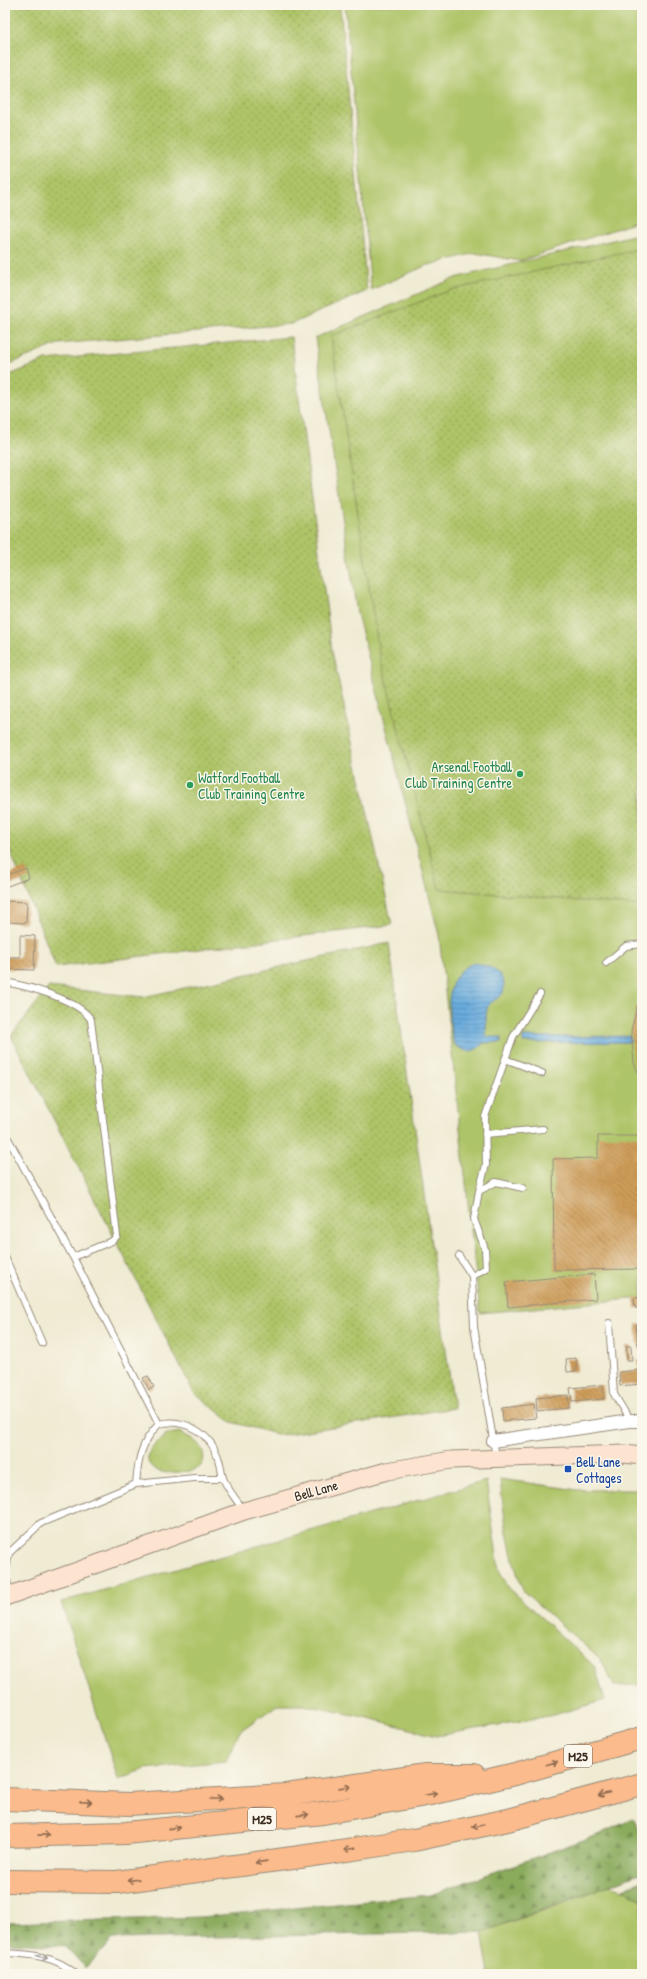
<svg xmlns="http://www.w3.org/2000/svg" width="647" height="1979" viewBox="0 0 647 1979" font-family="'Patrick Hand',sans-serif">
<style>
.grass{fill:#aec468;stroke:#747743}
.forest{fill:url(#forest-firs);stroke:#626a3d}
.park{fill:url(#park-dots);stroke:#747743}
.water{fill:url(#water-rules);stroke:#526a7e}
.building{fill:url(#building-back-hatch)}
.lines{fill:none;stroke-linecap:round;stroke-linejoin:round}
.service-casing{stroke:#968a78;stroke-width:8}
.minor-casing{stroke:#968a78;stroke-width:14}
.secondary-casing{stroke:#968a78;stroke-width:19}
.motorway-casing{stroke:#968a78;stroke-width:24}
.service{stroke:#fff;stroke-width:6}
.minor{stroke:#fff;stroke-width:12}
.secondary{stroke:#fde4d1;stroke-width:17}
.motorway{stroke:#fbbb8c;stroke-width:22}
.oneway{stroke:#916b50}
.oneway2{stroke:#a79f9a}
.leisure-dot{fill:#2e9e5b;stroke:#fbf7ec;stroke-width:1.5}
.transit-dot{fill:#1a4fb4;stroke:#fbf7ec;stroke-width:1.5}
.labels{text-anchor:middle;dominant-baseline:central;stroke-width:3;stroke-linejoin:round;paint-order:stroke}
.shield{fill:#fbf7ec;stroke:#75685c;stroke-width:1}
.shield-label{font-size:13px;font-weight:bold;fill:#3b2a1e}
.leisure-label{font-size:14px;fill:#27864d;stroke:#fbf7ec;text-anchor:end}
.transit-label{font-size:14px;fill:#164399;stroke:#fbf7ec;text-anchor:start}
.street-label{font-size:14px;fill:#3b2a1e;stroke:#fbf7ec}
</style>
<defs>
<pattern id="forest-firs" width="22" height="20" patternUnits="userSpaceOnUse"><rect width="22" height="20" fill="#8aaa5c"/><path d="M5 1l3.5 6h-7zM16 11l3.5 6h-7z" fill="#728b4b"/></pattern>
<pattern id="park-dots" width="8" height="8" patternUnits="userSpaceOnUse"><rect width="8" height="8" fill="#aec468"/><path d="M2 2h.1M6 6h.1" fill="none" stroke="#8f9f55" stroke-width="1.8" stroke-linecap="round"/></pattern>
<pattern id="water-rules" width="6" height="5" patternUnits="userSpaceOnUse"><rect width="6" height="5" fill="#68abdd"/><path d="M0 2.5h6" fill="none" stroke="#578bb3"/></pattern>
<pattern id="building-back-hatch" width="6" height="6" patternUnits="userSpaceOnUse"><rect width="6" height="6" fill="#cd9c59"/><path d="M-1 5l2 2M0 0l6 6M5-1l2 2" fill="none" stroke="#a87f49"/></pattern>
</defs>
<rect width="100%" height="100%" fill="#fbf7ec"/>
<filter id="ink" filterUnits="userSpaceOnUse"><feTurbulence type="fractalNoise" baseFrequency=".025" numOctaves="2"/><feDisplacementMap in="SourceGraphic" scale="8" xChannelSelector="R" yChannelSelector="G"/><feConvolveMatrix kernelMatrix="1 2 1 2 8 2 1 2 1" color-interpolation-filters="sRGB"/></filter>
<filter id="wash" filterUnits="userSpaceOnUse"><feTurbulence type="fractalNoise" baseFrequency=".012" numOctaves="4" result="noise"/><feDisplacementMap in="SourceGraphic" scale="16" xChannelSelector="R" yChannelSelector="G"/><feGaussianBlur stdDeviation="0.9" result="paint"/><feColorMatrix in="noise" values="0 0 0 0 0 0 0 0 0 0 0 0 0 0 0 0 0 1.4 0 .05"/><feComposite in="paint" operator="in"/></filter>
<g filter="url(#wash)">
<rect width="100%" height="100%" fill="#f0ebd3"/>
<path class="grass" d="M345,5h297v213l-14,7 -108,36 -45,-8 -50,13 -54,24z
M642,233v1065l-162,15 -41,-378 -82,-322 -42,-275 140,-60z
M179,1432c7,4 16,7 20,13 7,9 7,21 -5,25 -5,2 -11,1 -15,2 -10,1 -18,2 -26,-4 -14,-10 4,-28 14,-33 3,-2 8,-2 12,-3z
M500,1479l78,11h64v195l-28,1 -13,-26 -77,-68c-15,-35 -20,-75 -24,-113z
M486,1481l13,89 10,18 86,79 10,33 -51,15 -118,21 -67,-18 -65,-13h-27l-37,26 -14,30 -80,8 -28,10 -57,-177z
M608,1885l15,4 19,11v74h-153l-7,-42 91,-32z"/>
<path class="forest" d="M633,1818l9,18v37l-160,59 -369,7 -27,29 -21,-22 -60,-3v-20l195,-6 230,-22 170,-61z
M642,1881v19l-19,-11z"/>
<path class="park" d="M5,5h335l27,286 -76,33 -233,20 -53,22z
M642,248v658l-203,-17 -60,-236 -48,-317 120,-46z
M291,337l41,314 60,274 -336,42 -51,-129v-461l41,-17z
M389,943l65,465 -173,27 -50,-13 -37,-29 -183,-357 38,-49 94,10z"/>
<path class="water" d="M474,963c13,2 28,7 30,22 0,3 0,7 -2,9 -4,6 -13,7 -15,15 -2,9 0,18 -1,28h15v5l-18,1c-9,11 -18,10 -29,1 -6,-26 -13,-70 20,-81z
M630,1036v6l-107,1v-6z"/>
<g id="blocks">
<path class="building" d="M26,868l3,10 -24,9v-17l2,5z
M5,901l22,1 -1,21 -21,-1z
M20,935l15,1 -1,34 -29,-1v-12h15z
M642,996v85l-8,-18 -3,-32 6,-24z
M598,1136h44v133l-88,1 -1,-111 45,-1z
M594,1274l2,25 -88,8 -2,-25z
M642,1297v11h-7l-1,-10z
M636,1324h6v21l-4,1z
M626,1346h5l1,14h-5z
M576,1358l1,13 -10,1 -1,-13z
M638,1360h4v24l-22,2 -1,-14 20,-2z
M148,1376l6,11 -5,3 -6,-12z
M603,1385l1,14 -32,3 -2,-14z
M568,1395l1,13 -32,3 -1,-13z
M534,1404l2,14 -33,3 -1,-13z"/>
</g>
</g>
<g filter="url(#ink)">
<use href="#blocks" fill-opacity="0" stroke="#968a78" stroke-width="1"/>
<g class="lines">
<g class="service-casing">
<path id="service" d="M606,963l20,-17 16,-2
M5,982c22,4 75,18 86,38l26,216 -5,5 -39,16
M505,1059l37,14
M5,1133l68,124 86,167c-18,18 -21,35 -23,60
M485,1134l58,-5
M479,1191l7,-26 -1,-48 28,-80 27,-43
M459,1256l13,20 2,51 22,130
M5,1257l37,86
M472,1276l14,-8 -1,-19 -11,-30 5,-28 17,-9 27,6
M609,1323l5,71 16,27
M159,1424c26,-6 52,9 60,36 2,5 2,12 4,18 4,11 14,22 20,32
M11,1594l-6,-19 4,-22 32,-30 95,-39 58,-6h29
M5,1953c25,1 51,3 71,21"/>
</g>
<g class="minor-casing">
<path id="minor" d="M493,1441l137,-20h12"/>
</g>
<g class="secondary-casing">
<path id="secondary" d="M5,1597l239,-86 143,-40 64,-11 173,-6 18,2"/>
</g>
<g class="motorway-casing">
<path id="motorway" d="M5,1799l124,5 157,-9 140,-20h48
M5,1836l121,-3 197,-20 108,-19 84,-20 127,-36
M5,1881l112,1 183,-25 114,-17 94,-20 134,-36"/>
</g>
<use href="#service" class="service"/>
<use href="#minor" class="minor"/>
<use href="#secondary" class="secondary"/>
<use href="#motorway" class="motorway"/>
</g>
<defs><path id="oneway-shaft" d="M-6 0H5M1.5-3L5.5 0L1.5 3" fill="none" stroke-width="1.6" stroke-linecap="round" stroke-linejoin="round"/></defs>
<g class="oneway">
<use href="#oneway-shaft" transform="translate(552 1763) rotate(-16)"/>
<use href="#oneway-shaft" transform="translate(345 1787) rotate(-8)"/>
<use href="#oneway-shaft" transform="translate(431 1794) rotate(-12)"/>
<use href="#oneway-shaft" transform="translate(604 1794) rotate(165)"/>
<use href="#oneway-shaft" transform="translate(216 1799) rotate(-3)"/>
<use href="#oneway-shaft" transform="translate(86 1802) rotate(2)"/>
<use href="#oneway-shaft" transform="translate(303 1815) rotate(-6)"/>
<use href="#oneway-shaft" transform="translate(478 1826) rotate(168)"/>
<use href="#oneway-shaft" transform="translate(174 1828) rotate(-6)"/>
<use href="#oneway-shaft" transform="translate(44 1835) rotate(-1)"/>
<use href="#oneway-shaft" transform="translate(350 1849) rotate(171)"/>
<use href="#oneway-shaft" transform="translate(261 1862) rotate(172)"/>
<use href="#oneway-shaft" transform="translate(133 1880) rotate(172)"/>
</g>
<use class="oneway2" href="#oneway-shaft" transform="translate(42 1957) rotate(13)"/>
</g>
<g class="leisure-dot">
<circle cx="520" cy="774" r="4"/>
<circle cx="190" cy="785" r="4"/>
</g>
<rect class="transit-dot" x="564" y="1465" width="8" height="8" rx="2"/>
<g class="labels">
<g class="shield">
<rect x="564" y="1745" width="28" height="22" rx="3"/>
<rect x="248" y="1808" width="28" height="22" rx="3"/>
</g>
<g class="shield-label">
<text x="578" y="1756">M25</text>
<text x="262" y="1819">M25</text>
</g>
<g class="leisure-label">
<text x="512" y="766">Arsenal Football<tspan x="512" dy="16">Club Training Centre</tspan></text>
<text x="198" y="777" text-anchor="start">Watford Football<tspan x="198" dy="16">Club Training Centre</tspan></text>
</g>
<g class="transit-label">
<text x="576" y="1461">Bell Lane<tspan x="576" dy="16">Cottages</tspan></text>
</g>
<g class="street-label">
<text transform="translate(316 1490) rotate(-16)">Bell Lane</text>
</g>
</g>
<rect width="647" height="1979" fill="none" stroke="#fbf7ec" stroke-width="20"/>
</svg>
